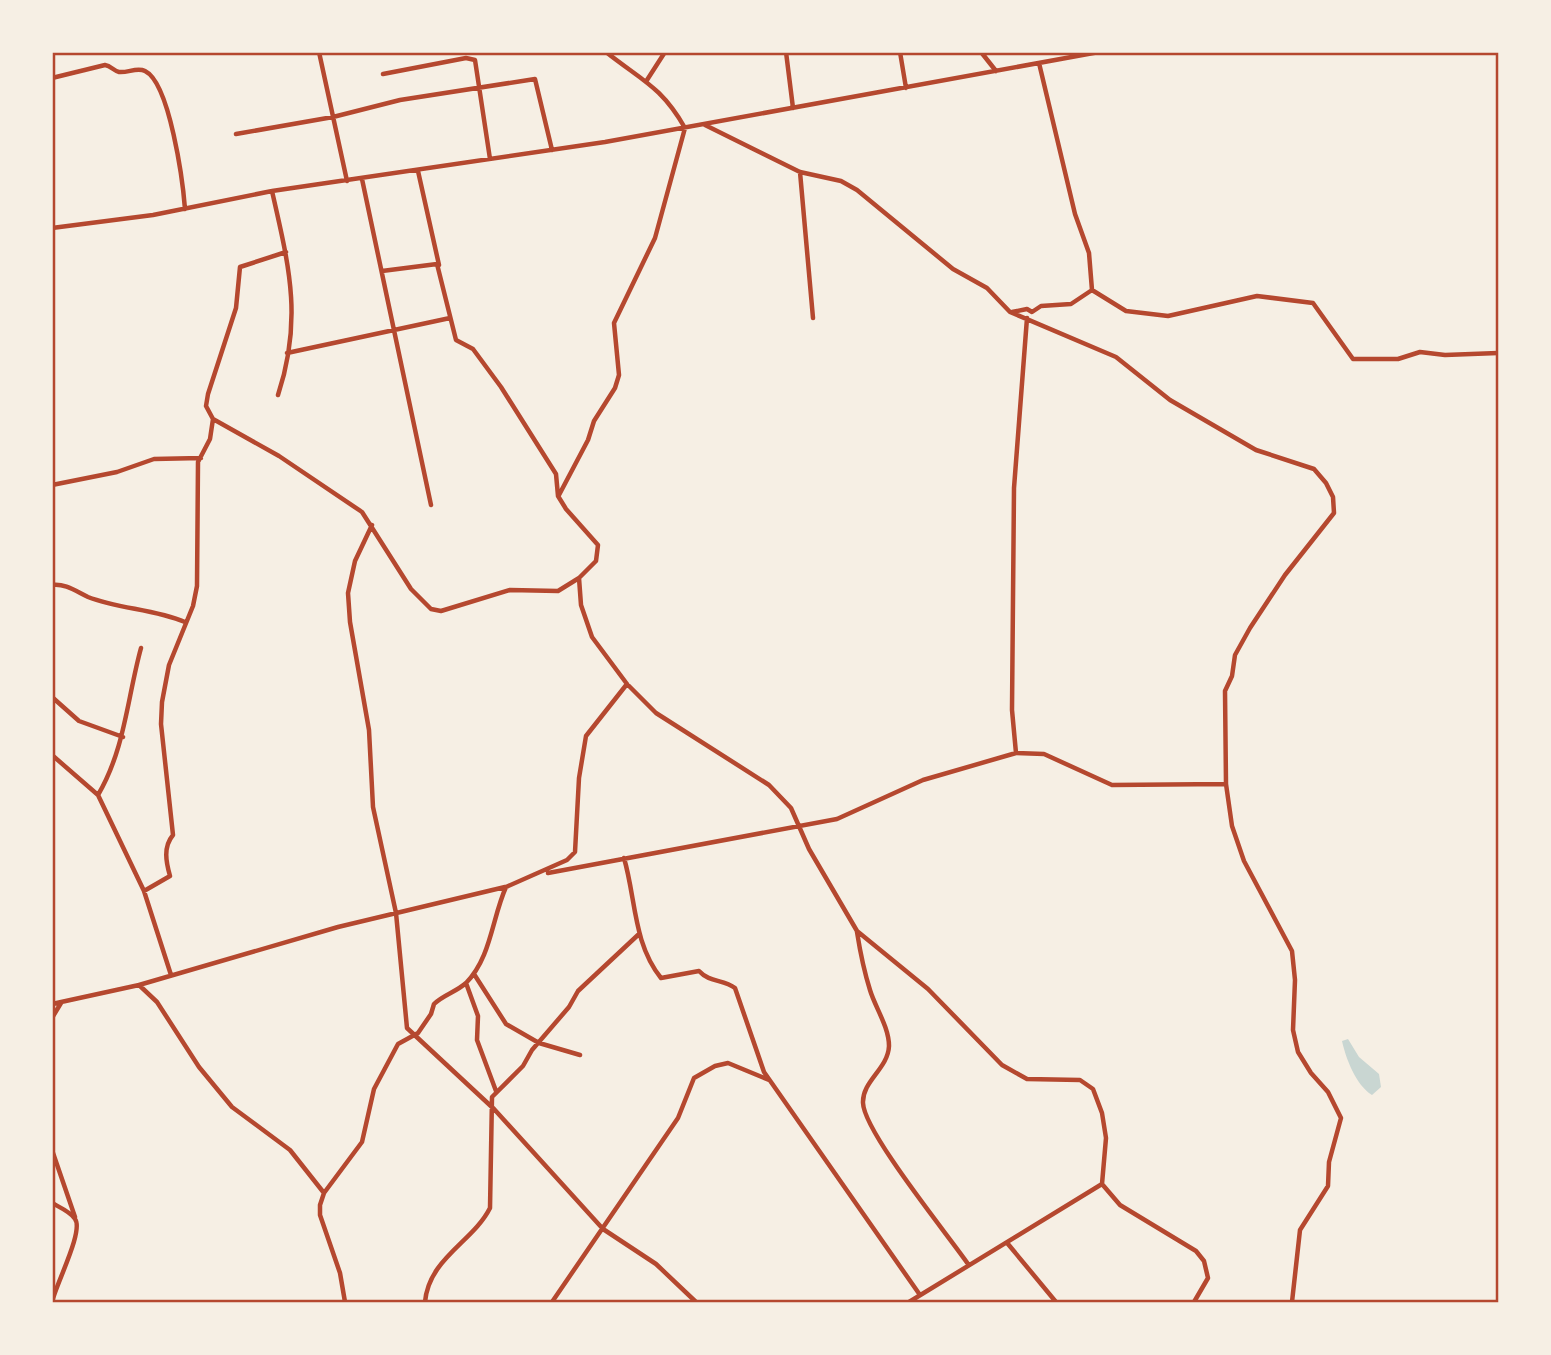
<svg xmlns="http://www.w3.org/2000/svg" width="1551" height="1355" viewBox="0 0 1551 1355" font-family="Commissioner,sans-serif">
<style>
.water{fill:#c9d6d2}
.lines{fill:none;stroke-linecap:round;stroke-linejoin:round}
.minor{stroke:#b5482f;stroke-width:4.5}
.neatline{fill:none;stroke:#b5482f;stroke-width:2.5}
</style>
<rect width="100%" height="100%" fill="#f6efe4"/>
<path class="water" d="M1348,1039l11,18 20,17 2,13 -9,8c-16,-10 -26,-36 -30,-54z"/>
<g class="lines">
<path class="minor" d="M319,52l28,129
M786,52l7,56
M900,52l6,36
M981,52l15,19
M1039,63l36,151 14,39 3,37
M383,74l83,-16 9,2 15,99
M52,78l53,-13c6,1 9,6 14,7 9,1 18,-5 26,-1 25,12 38,112 40,138
M647,80l18,-28
M705,125l95,47 41,9 16,9 96,79 34,19 23,24 106,45 54,43 86,50 58,19 12,14 7,14 1,16 -49,62 -35,53 -15,27 -3,21 -7,15 1,93 6,42 12,35 48,90 3,29 -2,50 5,22 13,21 17,19 13,26 -12,44 -1,24 -28,44 -8,72
M236,134l97,-17 67,-17 135,-21 17,71
M418,171l21,94
M800,172l13,146
M362,179l69,326
M272,191c17,75 31,128 6,204
M52,228l101,-13 119,-24 333,-49 494,-90
M382,271l55,-7 19,76 17,9 28,38 55,87 2,22 8,13 32,36 -2,16 -17,17 2,27 11,32 35,47 29,29 113,72 22,23 18,41 48,82 71,58 74,76 25,14 53,1 13,9 9,24 4,25 -4,46 18,21 76,46 8,10 4,17 -14,24
M1012,312l15,-3 5,3 9,-6 30,-2 21,-14 34,21 42,5 89,-20 56,7 40,56h45l22,-7 25,3 53,-2
M287,353l163,-35
M213,419l66,37 83,56 49,77 20,20 10,2 69,-21 48,1 21,-13
M52,485l65,-13 37,-13 47,-1
M559,495l29,-55 6,-19 21,-33 4,-13 -5,-52 41,-85 30,-110c-24,-42 -44,-48 -79,-76
M372,525l-17,36 -7,32 2,29 19,108 4,77 23,106 11,115 87,81 109,120 53,35 40,38
M52,585c13,-2 25,7 36,12 31,12 66,12 97,25
M52,697l27,24 44,16
M1016,753l-4,-43 2,-222 13,-170
M52,755l46,40 46,96 27,84
M98,795c27,-46 29,-96 43,-147
M624,858c12,41 9,85 37,120l38,-7c11,12 24,8 36,17l29,84 156,223
M548,873l289,-54 86,-39 93,-27 28,1 68,31 114,-1
M144,891l26,-15c-4,-14 -7,-29 3,-41l-12,-111 1,-22 7,-37 24,-59 4,-20 1,-124 12,-23 3,-20 -7,-13 2,-12 28,-86 4,-41 46,-15
M857,932c3,19 7,39 13,58 5,17 19,37 19,56 -1,23 -27,35 -26,57 1,29 85,132 105,161
M474,974l32,50 33,19 41,12
M466,983l12,33 -1,24 19,51
M52,1004l87,-19
M52,1018l9,-15
M52,1150l23,67
M324,1193l-34,-43 -58,-43 -33,-40 -42,-65 -18,-17 199,-58 167,-40
M52,1203c7,4 19,9 23,16 9,12 -19,65 -23,83
M1008,1244l48,58
M345,1302l-5,-29 -20,-58v-10l4,-12 38,-51 12,-53 24,-45 20,-11 13,-19 3,-10c9,-9 22,-12 32,-21 25,-25 26,-65 40,-96l61,-27 8,-8 4,-74 7,-42 41,-52
M425,1302c4,-44 48,-60 65,-94l2,-111 31,-31 9,-16 37,-43 9,-16 61,-57
M552,1302l126,-184 16,-40 21,-12 13,-3 41,17
M909,1302l193,-118"/>
</g>
<rect width="1551" height="1355" fill="none" stroke="#f6efe4" stroke-width="108"/>
<rect x="54" y="54" width="1443" height="1247" class="neatline"/>
</svg>
